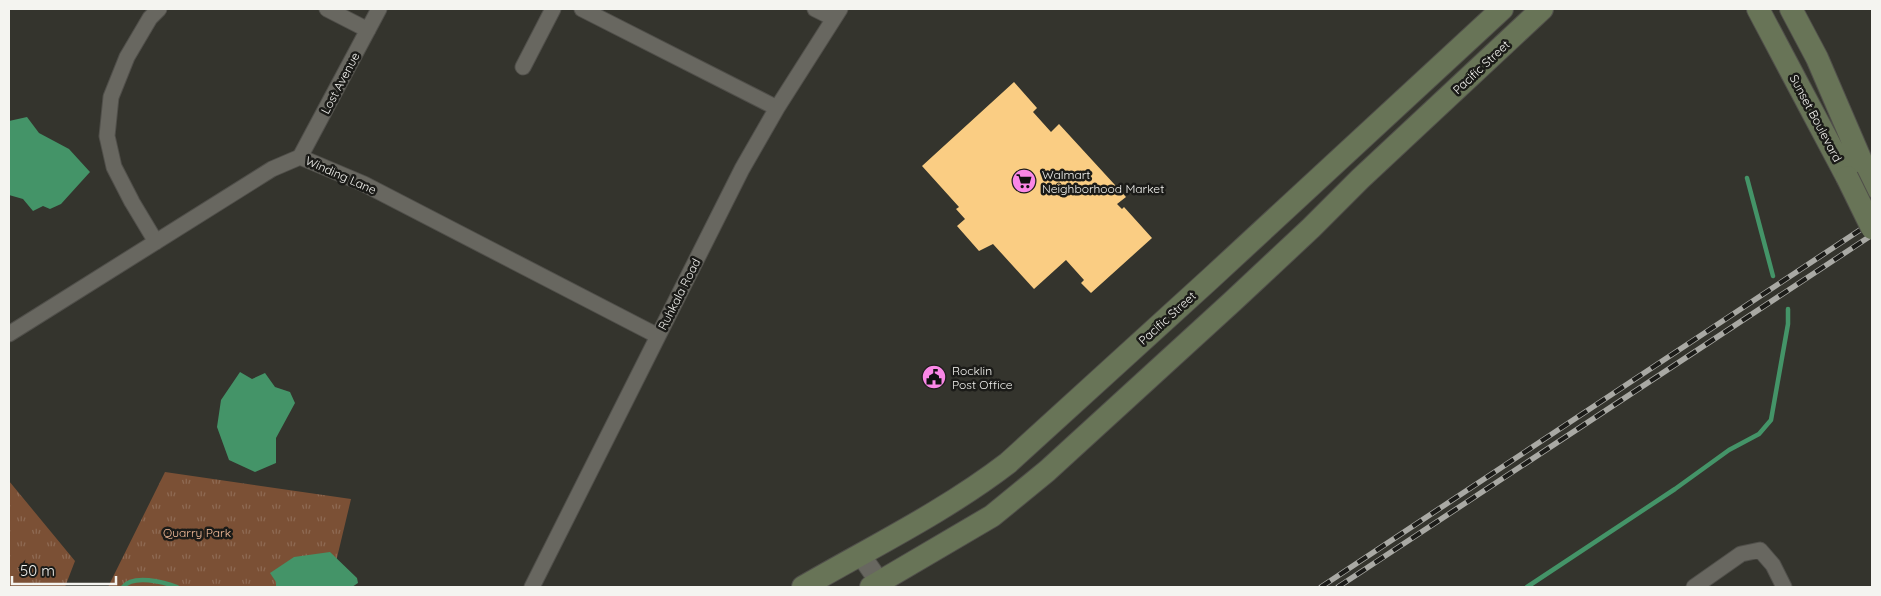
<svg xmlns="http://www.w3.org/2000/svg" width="1881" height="596" viewBox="0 0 1881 596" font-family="Quicksand,sans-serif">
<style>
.park{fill:url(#park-tufts)}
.water{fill:#449468}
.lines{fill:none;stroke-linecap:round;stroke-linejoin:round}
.stream{stroke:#449468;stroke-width:4.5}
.building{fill:#facd83}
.minor-casing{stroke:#504f4a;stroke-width:17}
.tertiary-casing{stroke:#504f4a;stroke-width:21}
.secondary-casing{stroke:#504f4a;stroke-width:24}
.minor{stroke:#686760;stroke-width:15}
.tertiary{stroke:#686760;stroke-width:19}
.secondary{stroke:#687457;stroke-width:22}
.rail-casing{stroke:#a9a9a4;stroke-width:5.5}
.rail{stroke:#1b1b18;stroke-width:4;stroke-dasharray:11;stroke-linecap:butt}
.secondary-bridge-casing{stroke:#504f4a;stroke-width:24;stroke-linecap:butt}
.secondary-bridge{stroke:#687457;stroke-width:22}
.labels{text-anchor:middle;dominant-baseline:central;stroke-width:5;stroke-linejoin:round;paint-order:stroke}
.street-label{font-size:12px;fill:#f4f4f0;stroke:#1b1b18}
.poi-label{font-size:12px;fill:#f4f4f0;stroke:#1b1b18;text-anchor:start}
.park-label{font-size:12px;fill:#f6bd9a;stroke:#1b1b18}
</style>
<defs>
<pattern id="park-tufts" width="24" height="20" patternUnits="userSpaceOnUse" patternTransform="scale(1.25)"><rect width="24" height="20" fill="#7b5035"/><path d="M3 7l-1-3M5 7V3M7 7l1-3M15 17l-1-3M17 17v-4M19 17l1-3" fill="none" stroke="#8e6a53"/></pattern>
</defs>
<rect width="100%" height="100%" fill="#34342d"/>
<path class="park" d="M165,472l186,27 -21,88h-222z
M9,481l66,80 -10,26h-56z"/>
<path class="water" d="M27,117l12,16 30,16 21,23 -29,32 -11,5 -7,-3 -10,5 -10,-12 -14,-4v-74z
M240,372l12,7 13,-6 10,14 15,5 5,11 -19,35v25l-21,9 -26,-12 -12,-33 4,-27z
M330,552l27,26 1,5 -6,4h-76v-5l-6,-9 24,-16z"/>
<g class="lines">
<path class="stream" d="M1747,178l26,98
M123,587c10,-13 41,-5 54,0
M1527,587l148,-98 54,-39 30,-16 12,-14 17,-96v-15"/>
</g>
<path class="building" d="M1014,82l23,26 -4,4 18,20 8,-8 67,73 -9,7 5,5 2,-2 28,31 -61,55 -10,-10 3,-3 -18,-20 -32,29 -41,-45 -14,7 -22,-25 8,-7 -9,-10 3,-2 -37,-41z"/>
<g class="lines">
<g class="minor-casing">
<path id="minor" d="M327,9l41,21
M582,9l195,99
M815,9l18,9
M523,67l30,-58
M300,157l79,-148
M156,242l-24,-40 -18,-35 -7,-31 4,-39 16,-40 23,-39 9,-9
M9,334l263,-165 28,-12 64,27 294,152
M532,587l210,-418 35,-61 63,-99
M1694,587l47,-33 19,-4 13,15 11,22"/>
</g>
<g class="tertiary-casing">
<path id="tertiary" d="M860,554l23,33"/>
</g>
<g class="secondary-casing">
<path id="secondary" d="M1758,9l89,168
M1791,9l26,49 55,128
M803,587c69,-40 141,-75 205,-124l202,-184 292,-270
M871,587l121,-71 55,-45 186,-170 78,-73 49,-49 182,-170"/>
</g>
<use href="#minor" class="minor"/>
<use href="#tertiary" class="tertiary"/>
<use href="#secondary" class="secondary"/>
<g class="rail-casing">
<path id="rail" d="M1321,587l551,-365
M1338,587l534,-352"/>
</g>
<use href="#rail" class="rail"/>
<g class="secondary-bridge-casing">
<path id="secondary-bridge" d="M1847,177l25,51"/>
</g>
<use href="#secondary-bridge" class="secondary-bridge"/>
</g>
<defs>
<g id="supermarket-disc" transform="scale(1.25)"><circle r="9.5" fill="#fa87e6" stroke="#1b1b18"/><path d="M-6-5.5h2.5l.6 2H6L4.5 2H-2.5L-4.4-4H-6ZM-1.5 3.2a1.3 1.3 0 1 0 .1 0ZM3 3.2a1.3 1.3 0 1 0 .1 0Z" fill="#111"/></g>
<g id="civic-disc" transform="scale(1.25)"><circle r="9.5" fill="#fa87e6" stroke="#1b1b18"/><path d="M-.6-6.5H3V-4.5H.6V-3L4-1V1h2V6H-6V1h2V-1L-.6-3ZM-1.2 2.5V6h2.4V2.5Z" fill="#111"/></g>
</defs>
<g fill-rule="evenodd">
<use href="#supermarket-disc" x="1024" y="181"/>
<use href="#civic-disc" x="934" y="377"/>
</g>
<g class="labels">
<g class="street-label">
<text transform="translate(1481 67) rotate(-43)">Pacific Street</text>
<text transform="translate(340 83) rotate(-62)">Lost Avenue</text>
<text transform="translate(1816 118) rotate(62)">Sunset Boulevard</text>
<text transform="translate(341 175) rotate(24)">Winding Lane</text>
<text transform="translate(679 294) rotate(-63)">Ruhkala Road</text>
<text transform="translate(1167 318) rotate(-42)">Pacific Street</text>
</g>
<g class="poi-label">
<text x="1042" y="174">Walmart<tspan x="1042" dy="14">Neighborhood Market</tspan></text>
<text x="952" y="370">Rocklin<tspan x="952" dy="14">Post Office</tspan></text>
</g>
<g class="park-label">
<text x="197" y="532">Quarry Park</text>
</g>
</g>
<rect width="1881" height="596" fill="none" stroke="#f4f4f0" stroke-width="20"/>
<path d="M12 576v8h104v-8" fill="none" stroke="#f4f4f0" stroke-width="2.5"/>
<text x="20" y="576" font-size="15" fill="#f4f4f0" stroke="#1b1b18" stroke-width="4" paint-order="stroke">50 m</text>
</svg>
